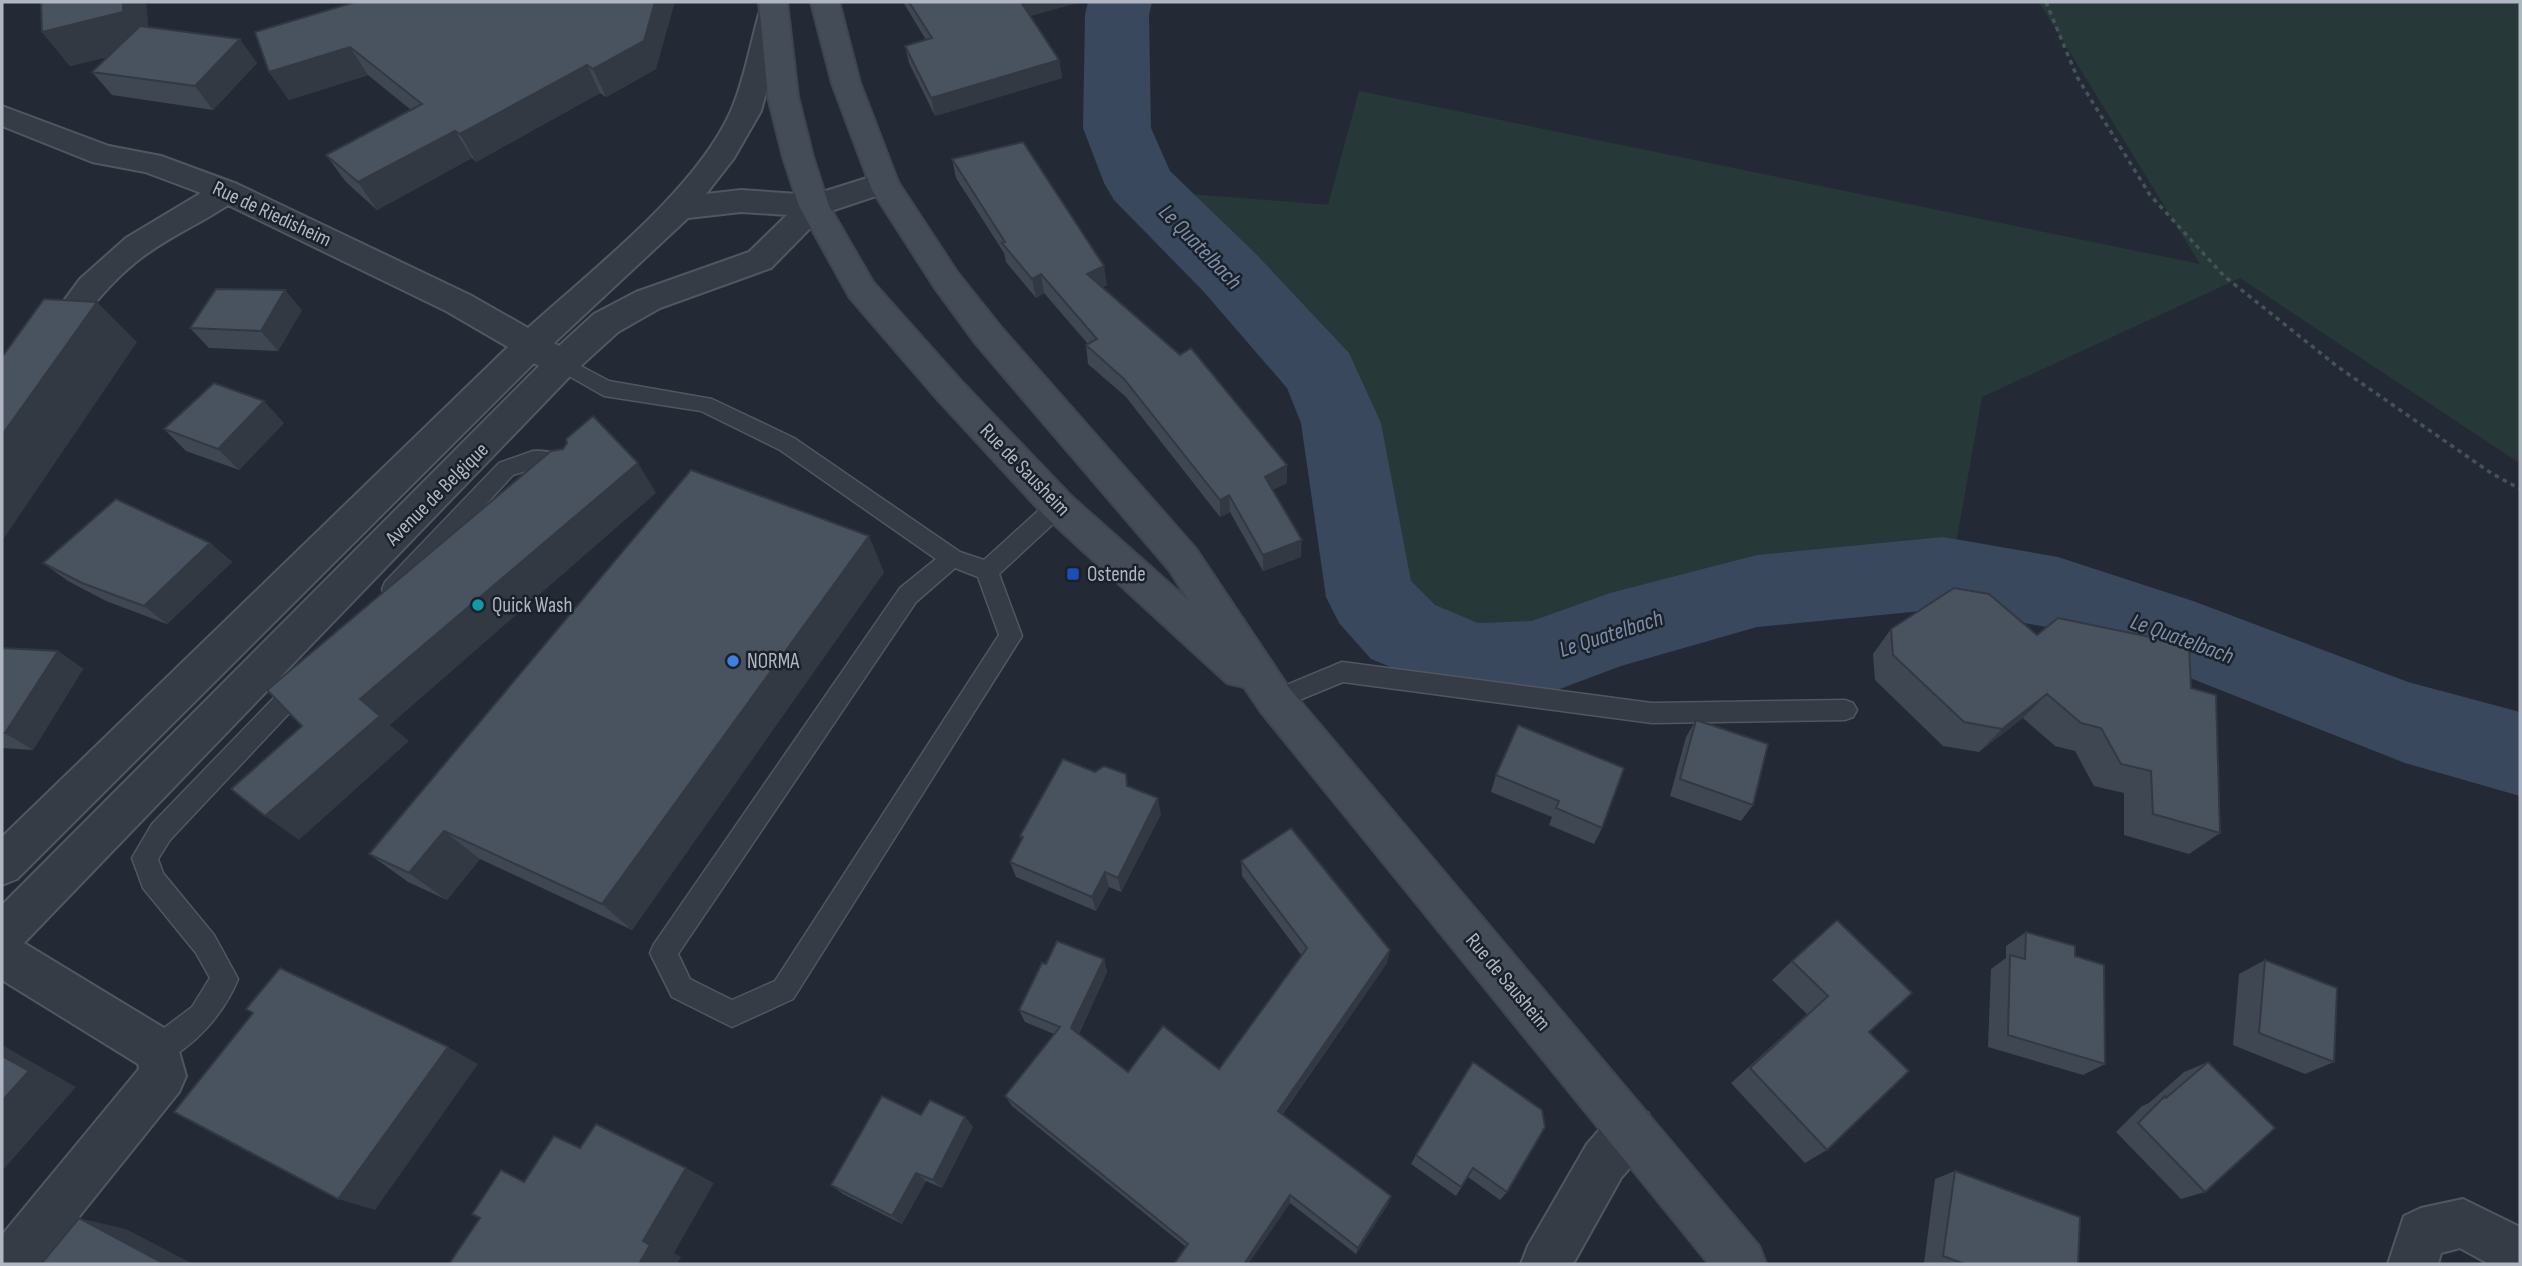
<svg xmlns="http://www.w3.org/2000/svg" width="2522" height="1266" viewBox="0 0 2522 1266" font-family="'Sofia Sans Condensed',sans-serif">
<style>
.green{fill:#273838}
.lines{fill:none;stroke-linecap:round;stroke-linejoin:round}
.river{fill:#39485d;fill-rule:evenodd}
.service-casing{stroke:#505761;stroke-width:3}
.minor-casing{stroke:#505761;stroke-width:4}
.secondary-casing{stroke:#3f454f;stroke-width:4}
.path{stroke:#445356;stroke-width:3.5;stroke-dasharray:4.5 4.5;stroke-linecap:butt}
.service{fill:#363c46;fill-rule:evenodd}
.minor{fill:#363c46;fill-rule:evenodd}
.secondary{fill:#444c58;fill-rule:evenodd}
.wall{fill:#3f4752}
.shaded-wall{fill:#333942}
.building{fill:#49525f;stroke:#333942;stroke-width:2}
.transit-dot{fill:#1a4fb4;stroke:#1b212a;stroke-width:2.5}
.culture-dot{fill:#0f9aa8;stroke:#1b212a;stroke-width:2.5}
.shop-dot{fill:#3f7fe0;stroke:#1b212a;stroke-width:2.5}
.labels{text-anchor:middle;dominant-baseline:central;stroke-width:5;stroke-linejoin:round;paint-order:stroke}
.street-label{font-size:21px;fill:#b0b7c2;stroke:#1b212a}
.poi-label{font-size:21px;fill:#b0b7c2;stroke:#1b212a;text-anchor:start}
.water-label{font-size:23px;font-style:italic;fill:#7c8ea8;stroke:#1b212a}
</style>
<rect width="100%" height="100%" fill="#232a35"/>
<path class="green" d="M2039,2h481v451l-2,9 -278,-184 -258,119 -28,158 -204,24 -262,56 -99,-47 -45,-219 -190,-178 174,14 31,-114 841,173z"/>
<g class="lines">
<path class="river" d="M1088,2h64l-3,13 2,113 19,43 86,83 93,99 32,70 30,158 24,24 43,18 54,-2 78,-28 147,-38 186,-18 115,20 135,44 215,81 112,30v84l-115,-33 -273,-108 -74,-26 -115,-20 -186,18 -136,39 -88,33 -59,2 -103,-42 -32,-36 -13,-26 -25,-174 -14,-35 -83,-96 -90,-92 -10,-17 -21,-55 2,-113z"/>
<g class="service-casing">
<path id="service" d="M562,356l47,25 103,18 82,39 166,114 24,8 66,-60 8,-3 8,3 3,6 -3,6 -67,62 23,62 -229,363 -61,28 -60,-30 -22,-44 4,-9 246,-356 36,-29 -156,-109 -79,-39 -97,-15 -49,-28 -3,-5 3,-5zM955,568l23,9 21,58 -224,346 -43,19 -42,-21 -12,-25 238,-352z
M533,451c15,-1 42,5 50,19l-4,6 -7,2 -33,-11 -26,8 -112,121 -8,2 -8,-2 -3,-7 3,-7 114,-119z
M1342,662l310,41 193,-3 8,3 4,7 -4,7 -8,3 -193,3 -309,-41 -68,28 -8,-3 -4,-7 4,-7z
M302,674l8,3 4,7 -4,7 -140,149 -12,19 5,14 51,62 24,44c-14,35 -45,70 -80,85l-10,-4 -4,-10 4,-10 44,-33 18,-29 -14,-25 -53,-65 -11,-30 20,-34 142,-147z"/>
</g>
<g class="minor-casing">
<path id="minor" d="M773,6l10,2 4,6 -26,97 -27,47 -28,36 35,-4 72,5 70,-22 11,3 4,7 -4,7 -69,23 -54,55 -111,40 -42,24 -44,40 -550,571 150,91 12,42 -7,16 -138,172h-39v-29l137,-166 -1,-5 -136,-84v-75l537,-539 -5,-3 -517,516 -15,6v-48l506,-490 -62,-36 -218,-106c-30,20 -64,34 -92,57 -52,42 -86,105 -122,159l-12,4v-40l78,-106 46,-41 75,-45 -56,-21 -53,-10 -90,-36v-20l107,40 52,10 76,28 233,111 58,33c64,-58 168,-138 203,-217 13,-30 19,-65 28,-97l4,-6zM741,212l46,3 -38,37 -113,40 -42,22 -35,32 -5,-3 134,-125z
M1631,1106l17,7 7,17 -7,17 -27,31 -48,86h-52l7,-18 59,-102 27,-31z
M2463,1199l57,28v37h-31l-29,-16 -19,5 -3,11h-50l16,-48 17,-8z"/>
</g>
<g class="secondary-casing">
<path id="secondary" d="M759,2h28l11,95 15,60 16,49 44,76 89,100 109,114 118,105 -19,-30 -194,-227 -41,-56 -63,-98 -40,-107 -21,-81h28l21,81 38,99 59,90 43,54 196,223 93,139 470,558 7,18h-57l-448,-552 -17,-25 -17,-4 -182,-167 -107,-116 -88,-102 -51,-92 -16,-49 -15,-60z"/>
</g>
<path class="path" d="M2046,2l31,75 73,118 74,81 114,91 153,106 29,16"/>
<use href="#service" class="service"/>
<use href="#minor" class="minor"/>
<use href="#secondary" class="secondary"/>
</g>
<path class="wall" d="M41,2h105l2,25 109,36 -44,47 -101,-15 -20,-23 15,-15 -37,9 -28,-34z
M903,2h177l-50,14 29,44 3,18 -127,38 -26,-53 -4,-17 21,-6z
M255,32l401,37 -50,28 -6,-4 -124,69 -4,-4 -95,52 -31,-28 -20,-27 85,-45 -43,-35 -79,25 -20,-28z
M952,159l155,126 -5,2 185,178v18l-15,7 29,67 -38,14 -33,-59 -10,5 -94,-120 -38,-33 -2,-19 2,-1 -44,-51 -8,5 -30,-36 -2,-9 -48,-75z
M302,310l-24,41 -69,-3 -19,-20z
M284,423l-45,47 -53,-19 -22,-22z
M210,543l22,19 -65,62 -61,-23 -38,-20 -25,-18z
M884,572l-252,358 -152,-71 -33,41 -39,-18 -39,-28z
M1891,629l146,6 154,53 29,145 -31,21 -65,-19v-42l-30,-7 -19,-35 -20,-5 -32,-28 -44,34 -36,-6 -68,-66 -2,-26z
M2,648l56,3 25,18 -50,81 -31,-2z
M1696,720l57,85 -12,16 -71,-25 16,-59z
M1518,725l84,103 -8,16 -45,-19 3,-8 -61,-25 5,-17z
M1095,772l31,2 2,12 33,28 -40,78 -12,-5 -13,24 -80,-34 -6,-15 12,-22 -2,-4z
M1241,861l146,102 -105,152 109,81 -3,8 -32,50 -66,-51 -42,61h-74l12,-17 -174,-141 -7,-10 49,-62 -29,-12 -6,-12 27,-46 58,-5 3,13 -28,62 49,38 91,-3 83,-113 -60,-80z
M2026,932l49,24 30,108 -22,11 -95,-28 3,-78 15,-11v-12z
M2265,960l69,102 -29,12 -72,-29 6,-71z
M1792,961l77,71 -42,118 -22,13 -74,-80 76,-69 -35,-34z
M1473,1062l34,130 -7,8 -32,-23 -12,19 -45,-32 5,-9z
M2208,1062l-3,130 -24,7 -65,-67 26,-26 7,-3 35,-31z
M921,1115l44,2 8,10 -31,61 -16,-7 -24,43 -59,-30 -12,-9z
M1955,1171l123,93h-150l-4,-1 11,-84z"/>
<path class="shaded-wall" d="M123,2h23l4,44 -80,20 -28,-34z
M655,2h20l-19,67 -50,28 -13,-28z
M1020,2h60l-58,16z
M240,39l17,24 -44,47 -18,-24z
M350,47l18,28 -79,25 -20,-28z
M1059,60l3,18 -127,38 -4,-18z
M587,65l13,28 -124,69 -16,-28z
M455,131l17,27 -95,52 -19,-28z
M1104,266l3,19 -17,8 -3,-19z
M1041,274l3,19 -8,5 -4,-19z
M285,290l17,20 -24,41 -17,-20z
M97,302l40,40 -135,199v-106z
M264,401l20,22 -45,47 -21,-21z
M638,463l18,30 -266,232 19,16 -110,99 -34,-24 95,-117z
M1287,465v18l-22,11v-17z
M1229,495l1,17 -10,5v-17z
M869,536l15,36 -252,358 -30,-26z
M1302,540l-1,17 -38,14v-16z
M210,543l22,19 -65,62 -23,-18z
M58,651l25,18 -50,81 -28,-17z
M2047,694l-24,24 -44,34 23,-23z
M1158,798l3,16 -40,78 -3,-14z
M444,831l36,28 -33,41 -38,-27z
M1105,872l4,15 -13,24 -4,-14z
M1390,950l-3,13 -110,158 1,-10z
M1104,959l3,13 -31,68 -5,-12z
M2,1045l74,42 -74,84z
M448,1047l30,17 -103,146 -37,-11z
M965,1117l8,10 -31,61 -9,-8z
M686,1168l28,15 -40,70 7,4 -4,7h-38l4,-23z
M916,1173l10,8 -24,43 -10,-8z
M1290,1195v8l-42,61h-4z
M1391,1196l-3,8 -32,50 2,-6z
M79,1218l47,11 67,35h-28z"/>
<path class="building" d="M41,2h82v10l-81,20z
M355,2h300l-11,39 -51,28 -6,-4 -127,69 -5,-3 -97,51 -32,-27 96,-51 -72,-57 -81,25 -14,-40z
M909,2h112l38,58 -128,38 -26,-52 27,-8z
M140,26l100,13 -45,47 -103,-14z
M1023,142l81,124 -17,8 93,81 11,-7 96,117 -22,12 37,63 -39,15 -34,-60 -9,5 -96,-121 -38,-34 11,-6 -56,-65 -9,5 -30,-36 3,-1 -53,-83z
M216,289l69,1 -24,41 -71,-3z
M44,299l53,3 -95,133v-78z
M214,383l50,18 -46,48 -54,-20z
M593,416l45,47 -278,236 20,17 -115,100 -34,-27 71,-63 -35,-36 284,-239 12,-2 4,-6 -1,-4z
M691,470l178,66 -267,368 -158,-73 -35,42 -40,-19z
M116,499l94,44 -66,63 -62,-23 -39,-20z
M1954,588l35,6 48,41 21,-17 131,27 2,43 25,7 4,138 -67,-19 -2,-43 -30,-7 -20,-36 -20,-5 -34,-29 -45,35 -38,-7 -71,-67 -2,-26z
M2,648l56,3 -53,82h-3z
M1696,720l72,24 -15,61 -73,-26z
M1518,725l106,43 -22,60 -46,-20 3,-7 -63,-26z
M1063,759l32,13 9,-6 22,8 1,12 31,12 -40,80 -13,-6 -13,25 -82,-35 13,-25 -3,-1z
M1291,828l99,122 -112,161 113,85 -33,52 -68,-53 -46,69h-70l14,-20 -183,-148 55,-69 -41,-17 23,-47 4,1 11,-23 47,18 -33,69 57,44 35,-46 56,43 88,-121 -66,-87z
M1837,920l75,73 -43,39 40,39 -82,79 -77,-82 78,-72 -36,-35z
M2026,932l49,14v10l29,9 1,99 -97,-29 2,-80 15,4z
M2265,960l72,28 -3,74 -75,-29z
M280,968l168,79 -110,152 -164,-87 79,-99 -7,-4z
M2,1056l27,15 -27,30z
M1473,1062l69,48 3,17 -38,65 -34,-24 -12,19 -45,-32z
M2208,1062l67,66 -70,64 -67,-69 27,-27 1,2z
M882,1096l39,19 9,-15 35,17 -32,63 -17,-7 -24,43 -61,-31z
M596,1124l90,44 -43,73 7,4 -11,19h-190l31,-46 -8,-4 29,-44 23,12 30,-46 26,12z
M1955,1171l125,46 -2,47h-113l-22,-8z
M79,1218l86,46h-124z"/>
<rect class="transit-dot" x="1066" y="567" width="14" height="14" rx="3.5"/>
<circle class="culture-dot" cx="478" cy="605" r="7"/>
<circle class="shop-dot" cx="733" cy="661" r="7"/>
<g class="labels">
<g class="street-label">
<text transform="translate(272 214) rotate(25)">Rue de Riedisheim</text>
<text transform="translate(1025 470) rotate(46)">Rue de Sausheim</text>
<text transform="translate(437 494) rotate(-45)">Avenue de Belgique</text>
<text transform="translate(1508 982) rotate(50)">Rue de Sausheim</text>
</g>
<g class="poi-label">
<text x="1087" y="574">Ostende</text>
<text x="492" y="605">Quick Wash</text>
<text x="747" y="661">NORMA</text>
</g>
<g class="water-label">
<text transform="translate(1200 247) rotate(46)">Le Quatelbach</text>
<text transform="translate(1611 634) rotate(-18)">Le Quatelbach</text>
<text transform="translate(2182 639) rotate(20)">Le Quatelbach</text>
</g>
</g>
<rect width="2522" height="1266" fill="none" stroke="#b0b7c2" stroke-width="7"/>
</svg>
